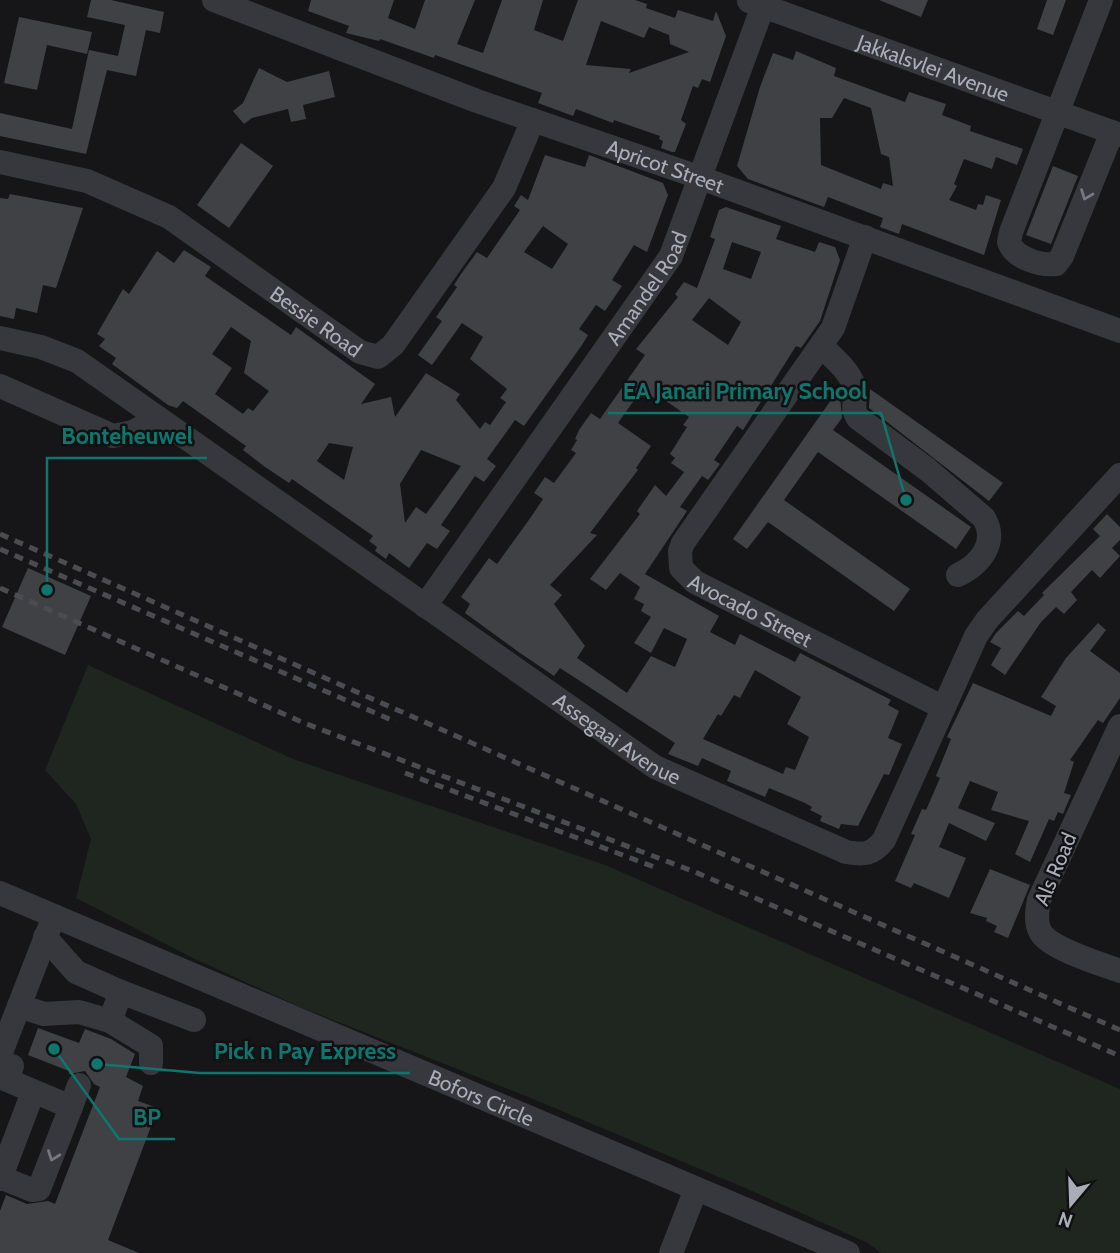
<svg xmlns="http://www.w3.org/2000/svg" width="1120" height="1253" viewBox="0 0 1120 1253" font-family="Cabin,sans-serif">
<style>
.green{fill:#1e261f}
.building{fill:#404145;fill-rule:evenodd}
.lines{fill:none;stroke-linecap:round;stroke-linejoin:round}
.minor{stroke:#37383d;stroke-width:24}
.rail{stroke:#4a4c52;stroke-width:5;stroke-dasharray:9 7;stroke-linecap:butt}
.oneway{stroke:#757881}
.labels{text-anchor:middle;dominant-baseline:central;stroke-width:5;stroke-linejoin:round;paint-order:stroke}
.street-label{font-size:21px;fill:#a8adb8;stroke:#111113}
.leader{fill:none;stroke:#0f766e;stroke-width:2.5}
.callout-dot{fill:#0f766e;stroke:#111113;stroke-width:2.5}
.callout-label{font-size:23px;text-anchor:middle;font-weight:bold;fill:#0f766e;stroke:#111113;stroke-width:5;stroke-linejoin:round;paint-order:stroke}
</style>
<rect width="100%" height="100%" fill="#161618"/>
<path class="green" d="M88,665l205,94 312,106 515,224v164h-239l-13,-10 -118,-53 -229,-96 -221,-87 -105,-48 -119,-61 15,-59 -15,-35 -31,-34z"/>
<path class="building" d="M91,0h20l53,12 -4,21 -14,-3 -10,46 -29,-6 -21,84 -86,-18v-23l72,16 17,-79 29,6 7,-31 -38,-8z
M311,0h83l-6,18 27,11 10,-29h50l-18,44 26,9 19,-53h41l-9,30 29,11 15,-41h57l12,4 -1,4 29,10 3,-8 35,11 3,-10 10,25 -16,46 -8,-3 -4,9 -5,-2 -12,34 5,4 -11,28h-3l-11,-4 2,-7 -4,-2 1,-3 -26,-9 -20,-7 -1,3 -37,-14 -3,7 -35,-13 4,-10 -34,-12 -73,-26 -1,3 -54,-19 -1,2 -33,-8 3,-7 -41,-15zM601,21l43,17 5,-11 20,8 1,9 19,8 -60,21 2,-4 -45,-4z
M879,0h49l-7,17z
M1047,0h19l-13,35 -16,-6z
M19,17l73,15 -5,22 -40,-9 -10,45 -33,-7z
M796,51l40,17 -2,8 71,26 4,-10 37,12 -4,11 29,11 -1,5 53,18 -6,16 -21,-8 -4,12 -28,-10 -10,25 3,2 -8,14 27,10 2,-6 5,1 3,-10 15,5 -17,55 -82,-31 -3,10 -19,-7 3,-9 -55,-21 -4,10 -76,-28 -11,-13 23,-79 13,-34 20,7zM844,98l27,10 10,46 8,3 4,29 -10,-3 -2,6 -60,-24 -1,-47h12z
M259,68l28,14 42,-11 6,26 -32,8 3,14 -15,3 -3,-13 -36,9 -8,6 -11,-13 10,-8z
M241,143l32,23 -44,62 -32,-23z
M545,155l40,12 4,-12 74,28 5,12 -21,57 -13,-7 -22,35 10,6 -17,25 -9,-6 -17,24 9,6 -6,10 -58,81 -9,-6 -28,39 9,7 -12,16 -9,-6 -34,49 9,6 -13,18 -10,-6 -18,25 -20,-15 -3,6 -11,-8 2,-4 -8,-6 4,-5 -81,-57 -3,4 -24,-16 -22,-17 3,-4 -63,-45 -6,7 -9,-3 -56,-41 4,-6 -17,-12 6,-7 -8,-5 26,-45 6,5 28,-43 17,12 10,-13 27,17 -6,9 86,59 5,-8 79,57 -14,20 30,-7 4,20 31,-44 34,21 -4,6 24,29 5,-7 5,3 16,-23 -6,-4 7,-9 -37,-30 13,-22 -21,-14 -30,42 -14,-10 24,-34 -6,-4 21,-30 -3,-2 7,-11 16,-22 10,6 33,-48 -6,-4 7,-11 7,5zM543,226l25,18 -16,25 -28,-17zM231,327l20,14 -7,32 25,18 -16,20 -5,-3 -5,6 -28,-20 17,-26 -20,-14zM329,443l24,4 -9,33 -27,-19zM421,450l40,16 -35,48 -10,-7 -11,16 -5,-39z
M1053,166l25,10 -27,68 -25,-9z
M10,194l73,14 -27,80 -13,-3 -6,28 -21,-5 -2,11 -14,-3v-118l8,1z
M726,207l55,19 -5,13 39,13 4,-10 16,5 5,13 -20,61 -19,27 -5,-2 -53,84 -6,-4 -23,34 6,4 -12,16 -6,-4 -22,31 7,4 -42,63 74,42 -9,16 25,13 5,-11 55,28 5,-9 91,47 -3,5 11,6 -11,27 14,6 -13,31 -5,-1 -26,52 -17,-2 -2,5 -19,-8 2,-5 -12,-6 2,-3 -7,-4 -36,-15 -4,9 -38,-16 4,-10 -29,-13 -4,8 -30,-12 7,-11 -115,-75 -6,8 -34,-23 -55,-40 5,-9 -9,-7 28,-39 8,6 34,-47 12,-18 -9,-6 11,-16 9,6 22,-30 -5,-3 6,-10 -2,-1 4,-9 12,-17 9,6 45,-64 -9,-6 42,-52 -3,-3 9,-12 13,6 18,-49 -5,-2 9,-27zM732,242l29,10 -10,27 -28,-10zM709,298l32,24 -13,23 -36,-25zM642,389l15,11 2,-4 30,21 -6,8 4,2 -17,27 5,4 -4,5 13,9 -18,24 -11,-11 -18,26 3,3 -50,65 16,11 14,-17 20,14 -6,12 10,5 -3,7 10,6 -17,26 17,10 13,-25 23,11 -12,28 -24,-11 -24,37 -50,-35 8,-12 -31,-42 8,-9 -12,-10 47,-50 -7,-2 48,-63 -2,-2 15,-22 -33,-23zM755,670l46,27 -14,27 22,13 -14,33 -9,-3 -3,7 -80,-35 15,-25 3,2 13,-21 6,3z
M870,389l133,94 -14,18 -120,-93z
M836,393l4,3 2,22 -9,12 138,97 -15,22 -138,-97 -34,48 126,89 -16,22 -126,-89 -21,27 -14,-10z
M1107,514l13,13v13l-8,8 8,8 -20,22 -8,-8 -21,22 6,8 -13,14 -8,-7 -15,15 -36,53 -14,-10 10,-17 -11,-6 6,-9 22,-22 6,5 20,-21 -2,-2 58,-57 -7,-7z
M28,568l63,28 -26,59 -63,-28z
M1098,623l8,7 -16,21 30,22v25l-17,25 -5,-3 -28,40 4,2 -10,31 7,2 -8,19 -5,-2 -4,9 -5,-2 -19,43 -15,-8 14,-33 -38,-11 7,-18 -28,-11 -12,27 37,15 -9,18 -37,-18 -10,24 27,11 -17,40 -35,-15 -3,5 -16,-7 20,-46 -4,-1 11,-25 4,1 14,-32 -4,-2 15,-37 -4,-2 26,-54 78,33 5,-10 -15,-9 25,-39z
M990,869l40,16 -22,53 -14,-6 3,-6 -11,-5 1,-3 -17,-5z
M38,1028l41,15 6,-14 26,10 24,15 -9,23 17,9 -5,15 20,7 -50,132 31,13h-139v-42l6,-16 21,9 21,-3 7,3 45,-117 -6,-3 -9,-13 -16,3v-3l-41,-16z"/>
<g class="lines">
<g class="minor">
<path id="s1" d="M214,0l263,101 210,72 433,158"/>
<path d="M1101,0l-90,232 -2,10c5,16 32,24 47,22l6,-8 50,-124"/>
<path id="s2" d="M749,1l371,134"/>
<path id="s3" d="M0,162l87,19 82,36 191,135 18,5 15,-12 111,-157 29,-68"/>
<path id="s4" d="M865,237l-32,91 -150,215 -3,8 1,17 14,14 247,125"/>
<path id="s5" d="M0,338l41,9 36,14 578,406 191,85c18,3 26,3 38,-12l92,-204 11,-16 133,-145"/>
<path d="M822,347c12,11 31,27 33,44 1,11 -4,17 3,27l70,52 56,48c14,24 -3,46 -26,57"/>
<path d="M0,386l113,50 20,-4 25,-13"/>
<path id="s6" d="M425,606l246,-350 92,-250"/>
<path d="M1120,726l-81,174c-2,10 -4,23 2,33 10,16 60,31 79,38"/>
<path id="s7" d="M0,893l848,360"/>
<path d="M45,937l31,35 45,20"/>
<path d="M19,1006l25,8 35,-2 31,9 41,25v17"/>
<path d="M110,1021l11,-29 73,28"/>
<path d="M0,1055l54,-139"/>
<path d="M71,1107l8,-22"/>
<path d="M0,1177l32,13 7,-1 32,-82 -64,-27 5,-14"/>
<path d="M0,1179l33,-87"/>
<path d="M671,1253l25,-64"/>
</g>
<path class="rail" d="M0,534l1120,496
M0,549l396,173
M0,588l304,135 391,149 425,184
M405,773l252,95"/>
</g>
<defs><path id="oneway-chevron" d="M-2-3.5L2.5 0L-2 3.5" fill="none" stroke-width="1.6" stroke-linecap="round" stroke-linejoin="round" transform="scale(1.75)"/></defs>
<g class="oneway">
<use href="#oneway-chevron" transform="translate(1086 195) rotate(111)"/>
<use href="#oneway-chevron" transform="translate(53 1156) rotate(110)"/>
</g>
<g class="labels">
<g class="street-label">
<text stroke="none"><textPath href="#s2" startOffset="196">Jakkalsvlei Avenue</textPath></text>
<text stroke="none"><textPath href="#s1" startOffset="481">Apricot Street</textPath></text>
<text stroke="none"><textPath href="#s6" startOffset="388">Amandel Road</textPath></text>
<text stroke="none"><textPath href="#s3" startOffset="359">Bessie Road</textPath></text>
<text stroke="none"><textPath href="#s4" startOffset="466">Avocado Street</textPath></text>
<text stroke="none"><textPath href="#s5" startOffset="740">Assegaai Avenue</textPath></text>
<text transform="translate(1055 869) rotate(-67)">Als Road</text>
<text stroke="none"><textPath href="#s7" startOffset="523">Bofors Circle</textPath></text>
</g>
</g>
<path class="leader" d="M906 500L881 413H608M47 590L47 458H207M97 1064L200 1073H410M54 1049L119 1139H175"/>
<g class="callout-dot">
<circle cx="906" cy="500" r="7"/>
<circle cx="47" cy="590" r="7"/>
<circle cx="97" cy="1064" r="7"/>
<circle cx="54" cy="1049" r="7"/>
</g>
<g class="callout-label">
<text x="745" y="399">EA Janari Primary School</text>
<text x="127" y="444">Bonteheuwel</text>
<text x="305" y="1059">Pick n Pay Express</text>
<text x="147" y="1125">BP</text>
</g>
<g transform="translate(1071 1204) rotate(199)" stroke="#111113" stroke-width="5" paint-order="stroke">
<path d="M0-5L12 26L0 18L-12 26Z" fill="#a8adb8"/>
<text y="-10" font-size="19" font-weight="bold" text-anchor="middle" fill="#a8adb8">N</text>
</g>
</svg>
